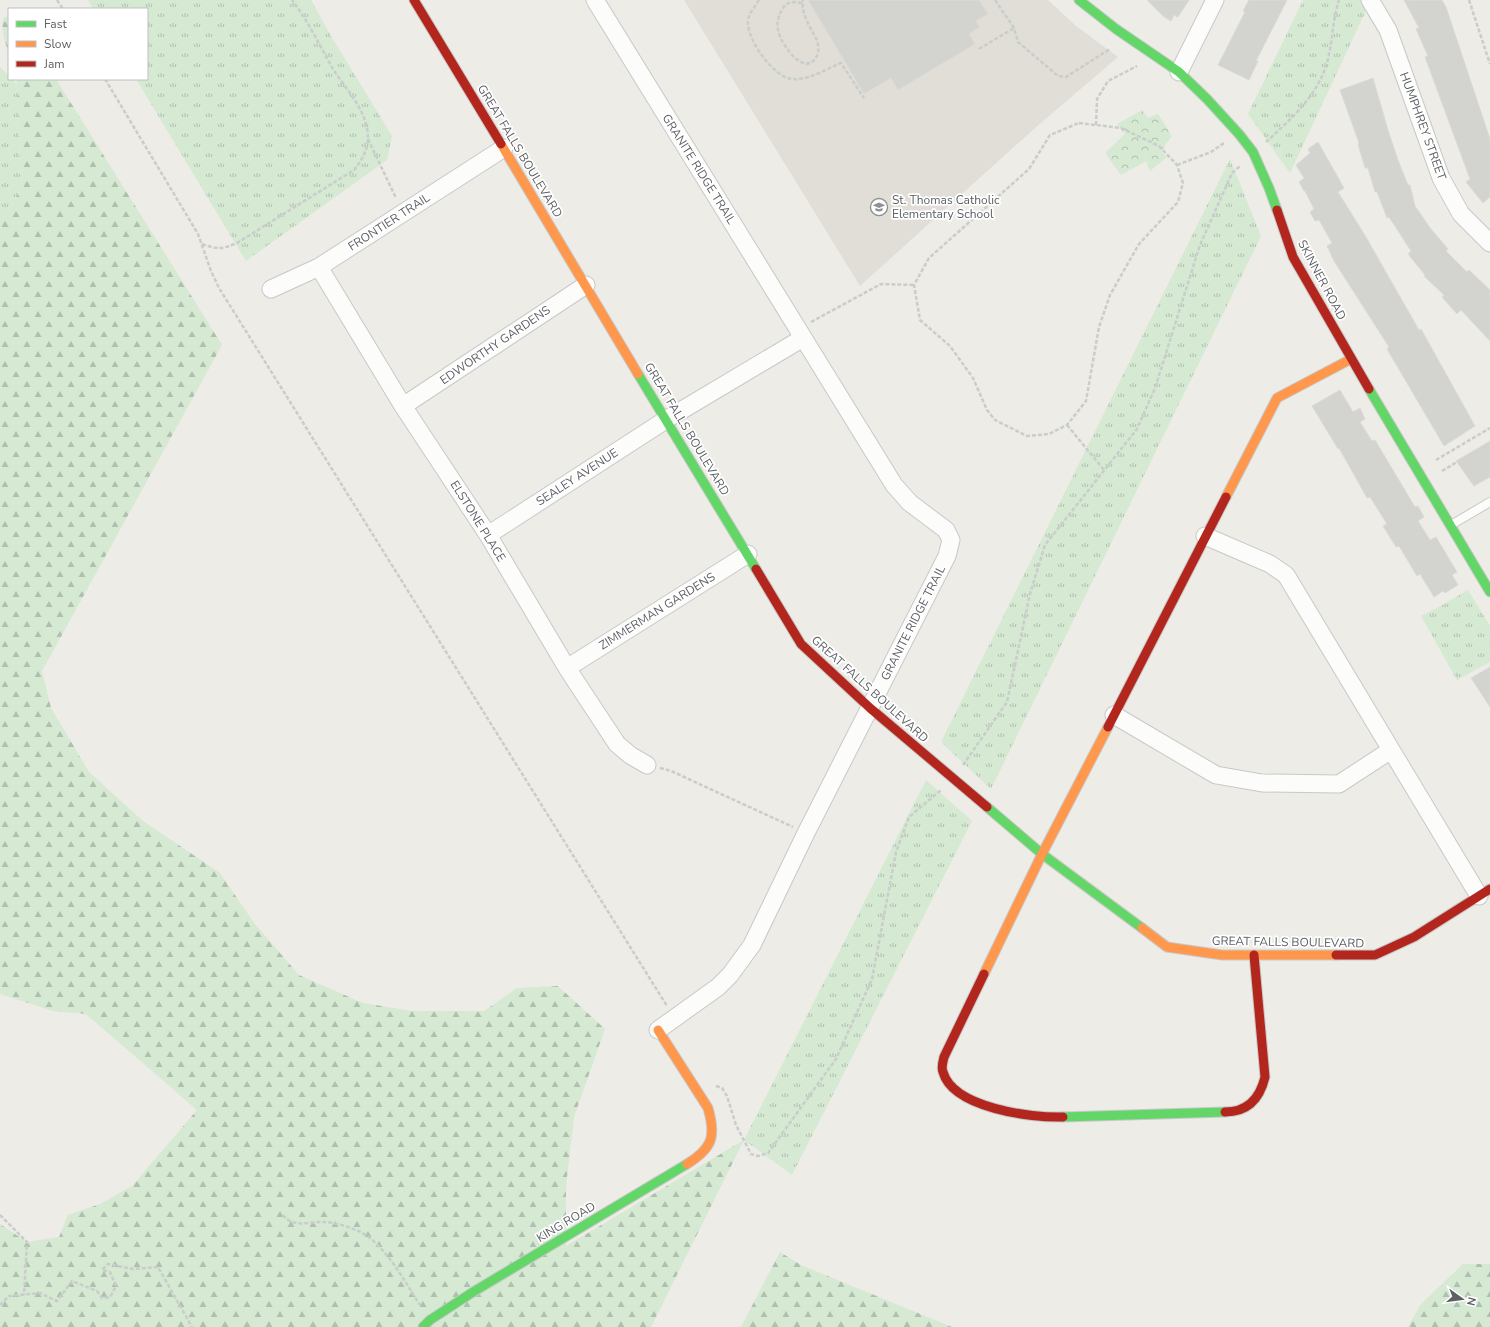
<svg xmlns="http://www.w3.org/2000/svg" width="1490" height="1327" viewBox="0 0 1490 1327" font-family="'Nunito Sans',sans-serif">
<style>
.education{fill:#e0ded7}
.grass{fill:url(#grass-tufts)}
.forest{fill:url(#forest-firs)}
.park{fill:url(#park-crowns)}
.building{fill:#d3d3d0;stroke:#dcdbd6}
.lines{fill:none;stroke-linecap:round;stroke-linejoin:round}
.lane-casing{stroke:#c8c8c8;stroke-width:10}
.street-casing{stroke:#c8c8c8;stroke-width:19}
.fast-casing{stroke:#c8c8c8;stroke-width:11}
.slow-casing{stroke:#c8c8c8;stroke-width:11}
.jam-casing{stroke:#c8c8c8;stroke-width:11}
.path{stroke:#c9cdcb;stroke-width:2.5;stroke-dasharray:4 2;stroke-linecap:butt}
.lane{stroke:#fcfcfb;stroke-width:8}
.street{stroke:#fcfcfb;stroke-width:17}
.fast{stroke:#63d668;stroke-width:9}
.slow{stroke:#ff974d;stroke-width:9}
.jam{stroke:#b3261e;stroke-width:9}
.labels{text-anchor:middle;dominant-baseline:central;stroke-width:3.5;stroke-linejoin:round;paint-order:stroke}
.street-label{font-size:12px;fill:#5d6065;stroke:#fff}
.poi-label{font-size:12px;fill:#5d6065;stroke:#fff;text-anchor:start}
</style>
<defs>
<pattern id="grass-tufts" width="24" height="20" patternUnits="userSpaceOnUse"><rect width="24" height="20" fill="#d5e9d3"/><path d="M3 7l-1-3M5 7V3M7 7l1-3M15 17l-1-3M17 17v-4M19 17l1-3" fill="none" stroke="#b0c0af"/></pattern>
<pattern id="forest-firs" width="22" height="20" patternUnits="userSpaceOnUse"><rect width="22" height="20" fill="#d5e9d3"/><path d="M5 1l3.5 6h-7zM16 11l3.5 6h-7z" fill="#b0c0af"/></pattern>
<pattern id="park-crowns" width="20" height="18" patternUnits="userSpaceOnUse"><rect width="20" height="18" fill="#d5e9d3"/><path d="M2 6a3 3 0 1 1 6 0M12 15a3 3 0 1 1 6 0" fill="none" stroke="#b0c0af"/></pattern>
</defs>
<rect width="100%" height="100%" fill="#edece7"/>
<path class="education" d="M684,0h364l28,26 42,31 -83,71 -175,158z"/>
<path class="grass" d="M88,0h223l20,36 61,100 -5,24 -141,101 -110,-182h11v-70h-54z
M1303,0h68l-81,173 -42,-59z
M0,67l9,9v3h3l5,6 4,104 -21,33z
M1230,159l31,77 -270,553 -50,-47z
M1468,590l22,36v36l-33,18 -36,-64 18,-9z
M926,780l46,41 -180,354 -48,-35z"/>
<path class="forest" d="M4,17h5v37c-4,-13 -9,-24 -5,-37z
M16,79h40l166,266 -180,326 9,37 38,64 54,49 77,52 34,50 45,52 64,28 49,8h72l33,-23 41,-2 47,43 -31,88 -8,69v60l178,-106 -93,187h-651v-103l27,18 32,-5 9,-22 32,-11 32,-18 65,-76 -111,-96 -33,-3 -53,-17v-772l21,-33 -4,-104z
M780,1252l21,13 151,62h-211z
M1463,1264h27v63h-82l13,-23z"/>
<path class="park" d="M1142,110l6,8 10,-4 14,22 -11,15 6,6 -17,14 -4,-10 -25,14 -16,-22 20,-19 -8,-10z"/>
<path class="building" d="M808,0h171l9,14 -12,7 4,6 -11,7 6,10 -77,46 -7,-12 -27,16z
M1147,0h42l-11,17 -4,-2 -3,6 -8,-5z
M1249,0h38l-31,61h2l-9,19 -31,-15 27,-53 -2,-1z
M1404,0h38l4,7 44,132v58l-7,6 -17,-21 4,-3 -45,-122 3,-1 -12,-27 3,-1z
M1373,78l15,52 10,30 10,25h2l5,21 16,23 17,20 -2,2 21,21 2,-2 21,20v51l-29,-31 -4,4 -15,-17 2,-2 -20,-19 1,-1 -17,-21 3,-3 -22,-34 -2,1 -10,-26h-2l-7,-24h-3l-7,-24 1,-1 -19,-53z
M1318,142l26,46 -6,4 28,45 53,93 2,-1 54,97 -31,20 -57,-97 2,-2 -55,-86 -7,-15 5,-3 -13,-23 -4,1 -5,-9 4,-3 -9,-18h-1l-5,-9 5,-4 -8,-13 14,-12 -2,-4z
M1340,390l13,22 7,-4 5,11 -5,3 12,19 3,-1 40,67 3,-1 6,11 -6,4 12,19 6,-3 21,35 -5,3 6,10 -13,8 -2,-2 -9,6 -14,-23 -3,2 -18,-30 -3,1 -13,-21 4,-2 -17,-27 -3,1 -28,-50 -1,1 -26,-43z
M1490,441v36l-16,9 -18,-25z
M1490,667v40l-19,-29z"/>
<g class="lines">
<g class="lane-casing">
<path id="lane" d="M1451,525l39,-23"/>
</g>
<g class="street-casing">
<path id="street" d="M595,0l299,485 16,18 36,27 5,10 -4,16 -141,277 -54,112 -22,30 -12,12 -60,43
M1370,0l18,30 53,148 20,36 29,29
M1179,72l36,-72
M319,267l84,139 85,129 79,133 50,76 13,11 17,10
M271,289l48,-22 185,-119
M403,406l183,-121
M488,535l179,-116 136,-81
M1205,536l65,28 16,11 193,321
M567,668l181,-114
M1114,715l102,60 46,8 77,1 52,-34"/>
</g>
<g class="fast-casing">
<path id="fast" d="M1079,0l37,29 63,43 28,27 32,35 14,18 16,36 8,22
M638,374l118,195
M1369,389l121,203
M987,807l55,47 100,74
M1063,1117l162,-5
M423,1327l7,-7 43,-28 214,-128"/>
</g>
<g class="slow-casing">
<path id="slow" d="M501,144l137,230
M1226,497l51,-99 74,-39
M1142,928l25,19 55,8h114
M984,974l58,-120 66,-127
M658,1030l50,78c8,28 5,40 -21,56"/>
</g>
<g class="jam-casing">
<path id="jam" d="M414,0l87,144
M1277,210l16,47 76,132
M756,569l45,75 69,64 117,99
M1108,727l118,-230
M1336,955h39l39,-18 76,-48
M984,974l-40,83c-1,4 -3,11 -1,15 10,36 88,46 120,45
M1225,1112c23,0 35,-14 40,-35l-11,-122"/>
</g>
<path class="path" d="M57,0l6,9
M759,0c-4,7 -11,14 -11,22 -1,18 25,54 43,57 17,2 35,-10 50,-16l23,35
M995,0l19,28 4,14 40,34 8,1 44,-28
M1469,0l21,64
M802,3l-9,-1 -7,2c-14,17 -9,32 3,47 4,6 10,11 17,13 9,-1 14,-10 12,-19 0,-4 -3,-8 -5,-12 -5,-9 -12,-22 -10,-33
M979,49l35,-21
M105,79l93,155 13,37 8,17 448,718
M1079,123l42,5 38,18 18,19 6,18 -5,19 -39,42 -29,51 -11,32 -13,74 -19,24 -18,9 -22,2 -32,-16 -8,-10 -14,-32 -23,-32 -30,-26 -6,-35 15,-27 100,-89 21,-34z
M1096,125l1,-26 11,-18 29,-15
M368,139l28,59
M1266,142c23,-21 50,-45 60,-76 7,-22 6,-45 13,-66
M1177,165l34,-13 13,-9
M202,244c16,6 21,5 35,-1l117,-73c8,-10 14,-20 14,-33 -1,-27 -21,-46 -35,-68 -13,-23 -25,-48 -41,-69
M811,322l70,-38 33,1
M1067,425l37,45
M1436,460l54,-32
M1442,471l15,-9
M963,765l44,-63 23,-108 15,-49 92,-116 18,-41 45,-143 32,-72 8,-7
M660,768l11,3 122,56
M716,1086l6,2 5,8 9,29 15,29 7,2 10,-3 68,-94 36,-80 24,-127 13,-35 32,-27
M0,1215l27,27 -3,53
M283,1215c9,13 26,7 40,7 10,0 23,4 33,8 28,11 48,51 64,75
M0,1305l9,-9 31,-3 17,8 15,-20 25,10 5,7 8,-1 6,-11 -6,-14 -8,-2 6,-6 25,5 25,-2 34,60"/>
<use href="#lane" class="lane"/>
<use href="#street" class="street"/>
<use href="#fast" class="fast"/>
<use href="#slow" class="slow"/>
<use href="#jam" class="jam"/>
</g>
<defs>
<g id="school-ring" transform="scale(0.9)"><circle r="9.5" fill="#fff" stroke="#8f9192" stroke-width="1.5"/><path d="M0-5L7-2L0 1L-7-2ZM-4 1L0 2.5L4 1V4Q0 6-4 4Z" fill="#8f9192"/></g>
</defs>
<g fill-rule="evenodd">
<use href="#school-ring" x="879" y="207"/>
</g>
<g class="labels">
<g class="street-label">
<text transform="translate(1423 126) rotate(70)">HUMPHREY STREET</text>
<text transform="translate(520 151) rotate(59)">GREAT FALLS BOULEVARD</text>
<text transform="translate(699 169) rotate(58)">GRANITE RIDGE TRAIL</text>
<text transform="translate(389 222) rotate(-33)">FRONTIER TRAIL</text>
<text transform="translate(1322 280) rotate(62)">SKINNER ROAD</text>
<text transform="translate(495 345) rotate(-34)">EDWORTHY GARDENS</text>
<text transform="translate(687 429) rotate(59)">GREAT FALLS BOULEVARD</text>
<text transform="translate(577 477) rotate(-33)">SEALEY AVENUE</text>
<text transform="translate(478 521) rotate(58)">ELSTONE PLACE</text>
<text transform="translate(657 611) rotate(-32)">ZIMMERMAN GARDENS</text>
<text transform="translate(913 623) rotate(-63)">GRANITE RIDGE TRAIL</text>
<text transform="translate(870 689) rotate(42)">GREAT FALLS BOULEVARD</text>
<text transform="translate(1288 942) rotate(1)">GREAT FALLS BOULEVARD</text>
<text transform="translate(566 1222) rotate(-31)">KING ROAD</text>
</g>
<g class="poi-label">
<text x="892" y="200">St. Thomas Catholic<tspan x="892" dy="14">Elementary School</tspan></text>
</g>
</g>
<rect x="8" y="8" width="140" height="72" fill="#ffffff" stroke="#bebfc1"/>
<rect x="16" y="21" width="20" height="6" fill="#63d668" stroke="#bebfc1"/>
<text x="44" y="28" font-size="12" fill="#5d6065">Fast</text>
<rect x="16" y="41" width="20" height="6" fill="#ff974d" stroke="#bebfc1"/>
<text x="44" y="48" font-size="12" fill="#5d6065">Slow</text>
<rect x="16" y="61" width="20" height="6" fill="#b3261e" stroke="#bebfc1"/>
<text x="44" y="68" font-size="12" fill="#5d6065">Jam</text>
<g transform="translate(1462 1299) rotate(104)" stroke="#ffffff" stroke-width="3" paint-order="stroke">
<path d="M0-3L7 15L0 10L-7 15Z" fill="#5d6065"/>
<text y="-6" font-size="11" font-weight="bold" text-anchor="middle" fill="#5d6065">N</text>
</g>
</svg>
